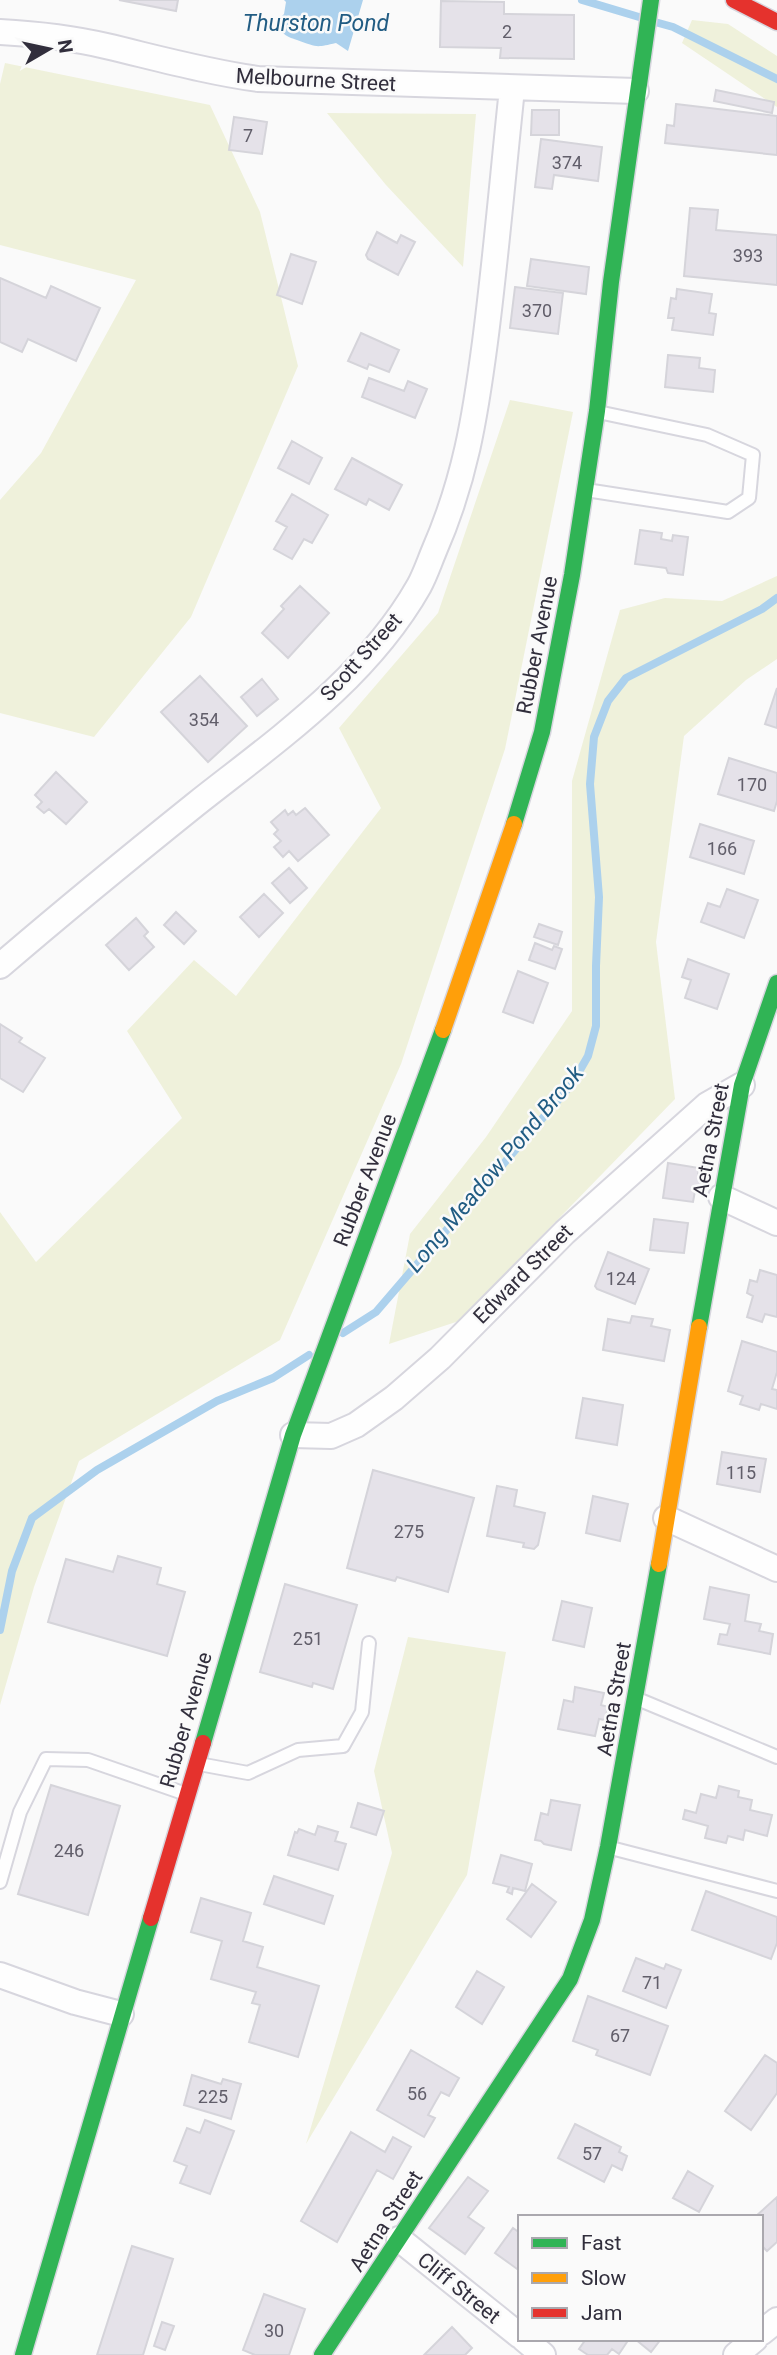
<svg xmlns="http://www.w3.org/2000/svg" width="777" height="2355" viewBox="0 0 777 2355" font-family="Roboto,sans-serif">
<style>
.green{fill:#eff1db}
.water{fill:#acd1ed}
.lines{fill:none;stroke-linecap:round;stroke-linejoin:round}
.stream{stroke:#acd1ed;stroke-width:8}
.building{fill:#e5e2e9;stroke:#d5d4da;stroke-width:2}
.lane-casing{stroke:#d7d6de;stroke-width:16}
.street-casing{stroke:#d7d6de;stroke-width:28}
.fast-casing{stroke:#d7d6de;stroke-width:19}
.slow-casing{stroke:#d7d6de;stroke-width:19}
.jam-casing{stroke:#d7d6de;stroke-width:19}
.lane{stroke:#fefefe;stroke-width:12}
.street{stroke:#fefefe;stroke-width:24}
.fast{stroke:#30b455;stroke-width:16}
.slow{stroke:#ff9f0a;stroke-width:16}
.jam{stroke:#e5322d;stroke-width:16}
.labels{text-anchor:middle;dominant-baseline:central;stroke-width:5;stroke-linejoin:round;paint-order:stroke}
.number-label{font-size:18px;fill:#615e6a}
.street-label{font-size:21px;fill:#312e3c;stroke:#fafafa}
.water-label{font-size:23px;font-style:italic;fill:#215c83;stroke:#fafafa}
</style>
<rect width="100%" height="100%" fill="#fafafa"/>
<path class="green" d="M692,20l36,4 49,32v51l-95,-64z
M5,63l205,42 50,107 38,154 -107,251 -97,120 -94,-24v-213l41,-47 95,-173 -136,-35v-161z
M327,113l149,1 -13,153 -77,-82z
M510,400l63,12 -68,337 -104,315 -121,276 -201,121 -45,126 -34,118v-493l36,50 146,-144 -55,-87 67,-71 42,36 145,-188 -42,-80 99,-115z
M777,576v83l-31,21 -62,56 -28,206 19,157 -216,222 -70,23 21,-110 76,-97 86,-126v-230l48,-171 45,-12 57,3z
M408,1637l98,15 -39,223 -161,269 86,-291 -18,-82z"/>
<path class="water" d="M284,0h79l-15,51 -12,-8c-21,5 -19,4 -39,-3 -12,-4 -15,-6 -21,-18l8,-8 2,-12z"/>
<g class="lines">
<path class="stream" d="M582,0l57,17
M655,22l18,5 104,52
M343,1333l33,-21 196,-228 16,-28 8,-30v-60l3,-69 -9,-113 4,-47 14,-36 18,-23 136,-69 15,-11
M0,1630l12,-59 20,-53 65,-48 120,-69 56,-23 36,-23"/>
</g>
<path class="building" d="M119,0h59l-2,11z
M441,1l63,1v12l70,1v44l-74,-1 1,-10 -61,-1z
M716,90l58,12 -2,11 -58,-12z
M676,104l101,12v39l-112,-12 2,-18 7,1z
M532,110h27v25h-28z
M234,117l33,5 -5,32 -33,-4z
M541,139l61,8 -4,34 -44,-6 -2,14 -17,-2z
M690,208l28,2 -2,20 61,5v50l-93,-9z
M377,232l20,11 4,-8 14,7 -17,33 -30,-16 -2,-4z
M291,254l25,8 -14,42 -25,-9z
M531,259l58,8 -3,27 -59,-8z
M0,278l46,20 5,-12 49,22 -24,53 -48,-22 -6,13 -22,-10z
M515,287l48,6 -5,41 -48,-6z
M677,289l35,5 -3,19 7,1 -3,21 -41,-5 2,-12h-6l3,-20 5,1z
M361,333l38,17 -10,22 -20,-8 -2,5 -19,-8z
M668,355l32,3 -1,10 16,2 -2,22 -48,-5z
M369,378l35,13 4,-10 19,8 -12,29 -53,-21z
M292,441l30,17 -13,26 -31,-16z
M352,458l50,27 -13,25 -20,-11 -3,6 -31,-16z
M292,494l36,21 -16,28 -8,-4 -12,20 -18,-10 13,-22 -11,-6z
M640,530l22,3 -1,6 11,2 1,-6 15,2 -5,38 -15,-2 -2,-5 -31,-4z
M300,586l29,27 -41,45 -26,-25 22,-24 -3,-3z
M200,676l47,50 -39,36 -47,-50z
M262,679l16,20 -21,17 -16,-19z
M777,688v40l-12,-4z
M729,758l48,15v28l-3,10 -56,-17z
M56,772l31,30 -21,22 -17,-15 -5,4 -7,-6 5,-5 -7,-7z
M305,808l24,27 -31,26 -9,-10 -6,6 -9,-10 7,-6 -7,-7 4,-4 -7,-8 14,-12 3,5 5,-4 3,4z
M700,824l54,17 -10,33 -54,-17z
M289,868l18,20 -17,15 -18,-20z
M727,889l31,11 -14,38 -43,-16 7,-19 12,4z
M264,894l19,19 -24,24 -19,-20z
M176,912l20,19 -12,13 -20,-19z
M136,918l12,14 -4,4 10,11 -25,23 -23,-25z
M539,924l23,8 -4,13 -24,-8z
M535,943l17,7 2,-4 8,3 -7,20 -26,-9z
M688,959l41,15 -12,35 -32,-11 6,-18 -9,-3z
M518,971l30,12 -15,40 -30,-11z
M0,1024l22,14 -3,4 26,16 -22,34 -23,-14z
M668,1163l31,5 -1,7 4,1 -2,16 -5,-1 -2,11 -30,-4z
M654,1219l34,4 -4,30 -34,-3z
M608,1252l41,17 -14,35 -38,-15 -2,-3z
M760,1270l17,5v42l-12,-3 -3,8 -15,-5 6,-21 -6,-3 3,-13 7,2z
M632,1316l21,3 -2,7 19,4 -6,31 -61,-11 5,-31 22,4z
M742,1341l35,11v20l-5,17 5,1v19l-16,-5 -2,6 -19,-6 3,-8 -15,-5z
M583,1398l40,7 -6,40 -41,-7z
M722,1452l44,7 -6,33 -43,-8z
M373,1470l101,28 -26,94 -51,-15 -2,4 -48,-13z
M497,1486l20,4 -3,16 31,7 -7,32 -4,4 -11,-2 1,-4 -37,-7z
M593,1496l35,8 -8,37 -34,-8z
M118,1556l43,12 -4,16 28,8 -18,64 -119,-34 18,-63 47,13z
M285,1584l72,21 -24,84 -20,-6 -1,4 -52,-15z
M710,1587l39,8 -4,26 16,3 -2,7 14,3 -3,20 -52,-10 2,-10 7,1 3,-11 -26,-5z
M562,1601l30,7 -8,39 -31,-7z
M575,1687l29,6 -3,12 7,2 -3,13 -6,-1 -4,17 -37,-7 6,-29 9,2z
M51,1785l69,21 -32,109 -70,-21z
M719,1786l20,5 -1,6 14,3 -2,10 22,5 -5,21 -22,-6 -2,10 -15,-4 -2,7 -21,-5 3,-12 -25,-7 2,-9 11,3 5,-19 15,4z
M551,1800l29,5 -9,45 -27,-6 -3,-3 -6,-1 6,-27 7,2z
M358,1803l26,8 -8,24 -25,-8z
M318,1826l20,6 -3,9 11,3 -8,26 -50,-15 7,-23 2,1 2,-4 16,6z
M501,1855l31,9 -7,27 -12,-3 -1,6 -5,-2 2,-5 -16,-4z
M274,1876l59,20 -9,28 -60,-20z
M532,1884l24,18 -25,35 -24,-18z
M706,1891l71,26v26l-6,16 -79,-29z
M201,1898l50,15 -8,28 20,6 -6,20 62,19 -21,71 -49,-15 11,-37 -8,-2 4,-11 -45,-13 11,-38 -31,-9z
M636,1958l28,11 2,-5 15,6 -15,38 -43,-17z
M477,1971l27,16 -22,37 -26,-17z
M588,1996l80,30 -18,49 -54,-20 2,-5 -25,-9z
M411,2050l48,28 -10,18 -8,-4 -13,23 7,3 -11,19 -47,-27z
M765,2055l12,8v30l-26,37 -26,-19z
M192,2075l29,9 2,-5 18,5 -10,35 -47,-14z
M205,2120l29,11 -24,63 -30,-11 7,-17 -13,-5 13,-33 13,5z
M575,2124l46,23 -2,5 8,4 -5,14 -10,-5 -8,17 -46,-24z
M351,2132l34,20 8,-15 18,10 -18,32 -16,-9 -40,72 -36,-21z
M688,2171l25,15 -14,26 -26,-14z
M468,2177l20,14 -20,26 16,11 -19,26 -36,-26z
M777,2197v45l-10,9 -6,-6v-28h-6z
M513,2228l7,5v38l-25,-18z
M132,2246l41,13 -30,96h-46z
M264,2294l41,15 -16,46h-34l-12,-5z
M162,2322l12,4 -9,24 -11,-4z
M452,2327l20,21 -7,7h-41z
M586,2339h43l-10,15 -7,-5 -5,6h-19l-9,-6z
M635,2339h26l-10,13z"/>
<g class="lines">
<g class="lane-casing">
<path id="lane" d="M586,490l142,22 21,-14 4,-43 -46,-20 -109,-23
M640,1700l137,57
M199,1764l49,9 50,-23 45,-4 19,-34 7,-69
M611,1848l166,43
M0,1882l20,-70 26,-53 42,1 98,34"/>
</g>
<g class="street-casing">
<path id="street" d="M0,32c36,2 72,6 106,14 51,12 101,26 152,33l378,12
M0,966c64,-55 130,-109 196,-162 81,-64 171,-126 223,-218 6,-11 10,-23 15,-35 31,-71 41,-133 51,-209 11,-84 18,-169 27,-253
M721,1197l56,26
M293,1435l38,1 25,-11 38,-27 46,-40 125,-126 142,-127 35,-20
M666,1518l111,51
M0,1975l75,27 46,12
M399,2239l121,97
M761,2333l16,-13
M524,2339l19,16
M736,2355l19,-16"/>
</g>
<g class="fast-casing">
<path id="fast" d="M514,824l28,-92 30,-157 25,-164 14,-129 40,-282
M699,1327l43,-242 35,-102
M203,1743l90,-308 150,-405
M23,2355l128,-437
M322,2355l248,-376 22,-59 16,-73 51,-283"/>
</g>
<g class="slow-casing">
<path id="slow" d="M443,1030l71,-206
M659,1564l40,-237"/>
</g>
<g class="jam-casing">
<path id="jam" d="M734,0l43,22
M151,1918l52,-175"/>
</g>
<use href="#lane" class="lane"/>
<use href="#street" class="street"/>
<use href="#fast" class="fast"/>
<use href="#slow" class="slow"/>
<use href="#jam" class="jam"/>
</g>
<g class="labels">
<g class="number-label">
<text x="507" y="31">2</text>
<text x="248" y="135">7</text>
<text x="567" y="162">374</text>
<text x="748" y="255">393</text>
<text x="537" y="310">370</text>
<text x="204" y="719">354</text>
<text x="752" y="784">170</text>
<text x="722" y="848">166</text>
<text x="621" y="1278">124</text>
<text x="741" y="1472">115</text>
<text x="409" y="1531">275</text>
<text x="308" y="1638">251</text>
<text x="69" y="1850">246</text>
<text x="652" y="1982">71</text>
<text x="620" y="2035">67</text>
<text x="417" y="2093">56</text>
<text x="213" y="2096">225</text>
<text x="592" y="2153">57</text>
<text x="274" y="2330">30</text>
</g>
<g class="street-label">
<text transform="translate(316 80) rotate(3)">Melbourne Street</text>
<text transform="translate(537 645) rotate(-79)">Rubber Avenue</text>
<text transform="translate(361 657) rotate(-48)">Scott Street</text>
<text transform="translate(711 1140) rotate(-79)">Aetna Street</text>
<text transform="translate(365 1180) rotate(-69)">Rubber Avenue</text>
<text transform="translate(523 1274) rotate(-45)">Edward Street</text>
<text transform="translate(614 1699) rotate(-80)">Aetna Street</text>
<text transform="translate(186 1720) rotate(-74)">Rubber Avenue</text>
<text transform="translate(386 2221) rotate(-57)">Aetna Street</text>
<text transform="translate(459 2288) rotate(39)">Cliff Street</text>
</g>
<g class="water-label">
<text x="316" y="23">Thurston Pond</text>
<text transform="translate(495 1169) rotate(-50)">Long Meadow Pond Brook</text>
</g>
</g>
<rect x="518" y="2215" width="245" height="126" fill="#fafafa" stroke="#aaa8ae" stroke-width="2"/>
<rect x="532" y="2238" width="35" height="10" fill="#30b455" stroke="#aaa8ae" stroke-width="2"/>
<text x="581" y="2250" font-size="21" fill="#312e3c">Fast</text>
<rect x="532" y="2273" width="35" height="10" fill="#ff9f0a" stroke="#aaa8ae" stroke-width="2"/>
<text x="581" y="2285" font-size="21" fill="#312e3c">Slow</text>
<rect x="532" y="2308" width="35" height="10" fill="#e5322d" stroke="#aaa8ae" stroke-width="2"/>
<text x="581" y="2320" font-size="21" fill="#312e3c">Jam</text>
<g transform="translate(49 49) rotate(81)" stroke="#fafafa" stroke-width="5" paint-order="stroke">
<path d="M0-5L12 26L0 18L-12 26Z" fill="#312e3c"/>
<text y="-10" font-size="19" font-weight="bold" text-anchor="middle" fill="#312e3c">N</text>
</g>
</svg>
